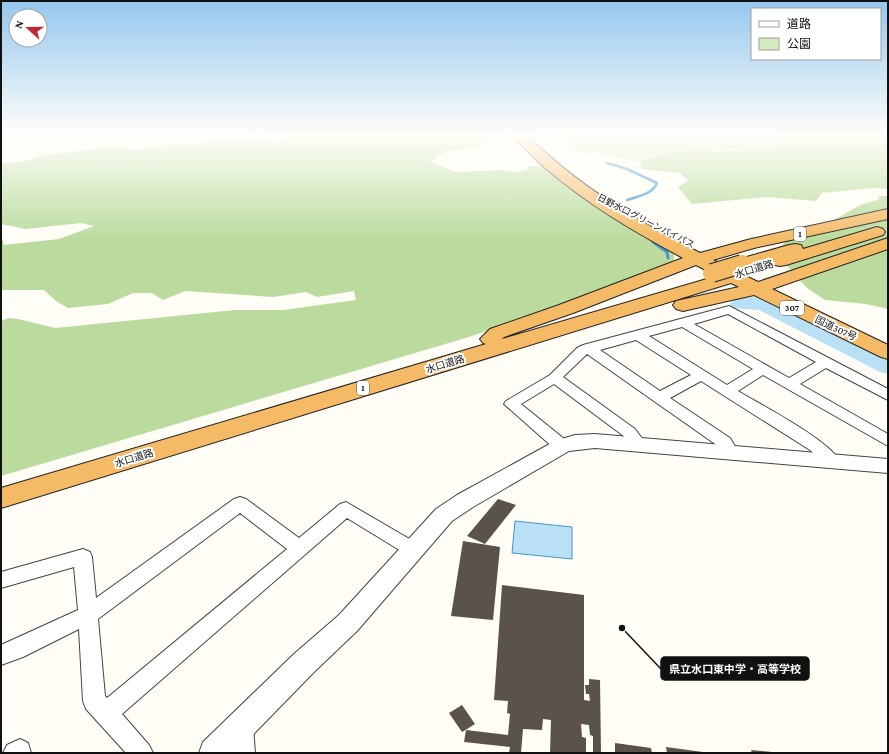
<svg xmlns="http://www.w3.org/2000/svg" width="889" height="754" viewBox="0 0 889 754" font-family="'Crimson Pro','Noto Sans JP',serif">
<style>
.green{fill:#d5eabe}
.forest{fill:#badb9d}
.water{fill:#bae0f6;stroke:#4297cc}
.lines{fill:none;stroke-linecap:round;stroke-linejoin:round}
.stream-far1{stroke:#4297cc;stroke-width:2.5}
.stream{stroke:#4297cc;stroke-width:3}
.river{fill:#bae0f6;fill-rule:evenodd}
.building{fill:#5a524d}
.minor-casing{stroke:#444;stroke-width:2}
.tertiary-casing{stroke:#444;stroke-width:2}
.trunk-casing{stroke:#222;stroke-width:2}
.minor{fill:#fff;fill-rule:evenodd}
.tertiary{fill:#fff;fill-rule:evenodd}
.trunk{fill:#f4ba66;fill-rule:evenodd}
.trunk-bridge-casing{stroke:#222;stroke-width:20;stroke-linecap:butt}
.trunk-bridge{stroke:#f4ba66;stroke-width:18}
.labels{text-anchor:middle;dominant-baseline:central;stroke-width:4;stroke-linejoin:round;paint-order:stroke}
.far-street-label{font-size:9px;fill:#111;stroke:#fff}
.shield{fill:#fff;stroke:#585858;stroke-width:1}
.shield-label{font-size:9px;font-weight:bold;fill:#111}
.street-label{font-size:10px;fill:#111;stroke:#fff}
.leader{fill:none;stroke:#111;stroke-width:1.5}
.callout-dot{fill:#111;stroke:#fff;stroke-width:1.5}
.callout{fill:#111;stroke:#111;stroke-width:1.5}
.callout-label{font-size:11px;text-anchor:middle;font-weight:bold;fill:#fff}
</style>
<rect width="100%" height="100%" fill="#fffdf5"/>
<path class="green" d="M558,135h213l-7,1 12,9 -26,5 -66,-1 -31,6 -12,7 -47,-9c-6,1 -21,0 -26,-2l5,-2 -10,-4 5,-2 -1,-2h-4z"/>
<path class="forest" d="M256,135h259l8,10c-8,-1 -13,-7 -22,-9 -8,3 -15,8 -23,10 -22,6 -29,0 -48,16l26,10 46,-2 11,2 15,-2 -2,-3 16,-1c21,19 42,35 66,49 22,13 46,24 66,39v6l-11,6 -76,30 -118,41 -468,139v-155l8,-3 9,1 37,9 180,-18h48l73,-10 -2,-9 -37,6 -11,-5 -33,5 -88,-6 -22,9 -11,-7h-19l-25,11 -40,4 -12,-7 -12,-11h-43v-56l3,11 55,-6 35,-13 -13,-3 -55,6 -25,-5v-61l26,-2 16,-6 26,-3 43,-5 29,3 29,-6h23l27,-6h28l32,4 7,-3c-10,-4 -20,-1 -31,-4z
M771,135h117v54l-15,-1 -51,5 -6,8 -50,-4 -74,7 -14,-17 10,-6 -8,-8 -39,-4v-7c37,-20 71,-8 110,-12 8,-1 16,-4 24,-5l-11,-9z
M877,196h11v113l-22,-5 -41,-4 -18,-12 -31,-35 9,-11 23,-7 52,-30 20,-6z"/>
<path class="water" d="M515,521l57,6v32l-60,-6z"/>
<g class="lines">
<path class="stream-far1" d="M607,163l20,6 30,14c-4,11 -20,14 -30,17"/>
<path class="stream" d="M653,242l14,10 1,6"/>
<path class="river" d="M752,297l20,5 116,57v15l-8,-2 -121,-62 -26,-2 -3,-4 3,-4z"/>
</g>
<path class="building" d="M498,499l18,6 -31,39 -18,-8z
M463,541l37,6 -7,73 -42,-4z
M502,585l82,10v105l6,1 -1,-7h-3l-1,-9h4v-6l11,1 1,73h-8v-17l-3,-1 -1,-10 -8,-1 1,13 4,1v15h-36l1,-33 -8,-1 -1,11 -19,-1 -2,24h-12l1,-6 -46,-5 2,-12 42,5 2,-21 -3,-1 1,-12 -14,-1z
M462,705l13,19 -13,8 -13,-19z
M615,743l36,5 1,5h-37z
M666,747l37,5v1h-36z
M751,750l21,2v1h-20z"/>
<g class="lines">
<g class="minor-casing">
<path id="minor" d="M729,306l159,83v11l-62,-32 -26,16 88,50v12l-125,-71 -25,16c23,14 89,48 101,69l-2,4c-12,3 -19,-7 -27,-14l-109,-69 -31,17 60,40 9,15 -2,4 -6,2 -6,-2 -7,-11 -131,-92 -24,23 72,52 12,16 -2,4 -6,1 -6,-1 -8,-12 -71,-53 -33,20 47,38 2,4 -2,4 -6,1 -6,-1 -52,-46 2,-3 44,-26 27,-27 6,-3zM728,314l88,48 -27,16 -95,-54zM682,327l71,42 -26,16 -78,-49zM636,340l55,35 -31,16 -60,-41z
M240,497l6,2 53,39 41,-34 6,-2 72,42 3,5 -3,5 -6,2 -6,-2 -59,-36 -225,196 27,31 4,8h-27l-40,-44 -3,-8 -4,-72 -56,28 -22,8v-20l77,-35 -4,-43 -73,21v-16l82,-23 7,3 2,5 4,41 138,-99zM240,513l47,36 -180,149 -2,-2 -7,-77z
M242,716l8,3 3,8 2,26h-24v-26l3,-8z
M20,739l8,4 3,10h-28l4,-8z"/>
</g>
<g class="tertiary-casing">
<path id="tertiary" d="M595,434l293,25v14l-293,-25 -26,3 -96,56 -21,14 -95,110 -43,41 -79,81h-36l4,-11 91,-88 45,-39 97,-106 21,-14 98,-54 20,-6z"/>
</g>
<g class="trunk-casing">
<path id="trunk" d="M514,135h13c50,51 110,85 173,118l51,-14 137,-30v10l-134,29 -41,12 45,22 130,-44v11l-116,40 116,56v14l-7,-2 -127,-62 -71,16 -7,-2 -3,-4 3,-4 63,-14 -8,-4 -730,225v-20l485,-144 -3,-1 -3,-4 10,-10 69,-24 124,-47c-50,-27 -98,-55 -140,-92 -10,-9 -22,-20 -29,-31zM696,265l21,11 -215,63 2,-2 69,-24z
M877,227l6,2 2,3 -2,3 -97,30 -6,1 -6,-1 -3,-4 -29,8 -6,-1 -3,-4 3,-4 53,-15 6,-1 6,1 2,4z"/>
</g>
<use href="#minor" class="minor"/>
<use href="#tertiary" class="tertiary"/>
<use href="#trunk" class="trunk"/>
<g class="trunk-bridge-casing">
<path id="trunk-bridge" d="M712,273l30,-9"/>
</g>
<use href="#trunk-bridge" class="trunk-bridge"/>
</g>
<linearGradient id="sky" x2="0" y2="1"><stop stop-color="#95c6ee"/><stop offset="0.56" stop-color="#fffefa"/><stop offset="1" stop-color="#fffefa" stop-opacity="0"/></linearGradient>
<rect width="889" height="241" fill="url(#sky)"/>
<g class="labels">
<g class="far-street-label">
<text transform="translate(646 221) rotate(27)">日野水口グリーンバイパス</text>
</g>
<g class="shield">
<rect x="794" y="227" width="12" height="14" rx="3"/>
<rect x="780" y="301" width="24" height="14" rx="3"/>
<rect x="357" y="381" width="12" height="14" rx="3"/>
</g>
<g class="shield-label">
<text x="800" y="234">1</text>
<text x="792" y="308">307</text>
<text x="363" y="388">1</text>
</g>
<g class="street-label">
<text transform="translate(754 269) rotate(-17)">水口道路</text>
<text transform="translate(836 328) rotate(25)">国道307号</text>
<text transform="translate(445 364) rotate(-17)">水口道路</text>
<text transform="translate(134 458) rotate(-17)">水口道路</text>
</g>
</g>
<path class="leader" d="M622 628L661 669"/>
<circle class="callout-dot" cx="622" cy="628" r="4"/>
<rect class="callout" x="661" y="657" width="148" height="23" rx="4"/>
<g class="callout-label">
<text x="735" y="673">県立水口東中学・高等学校</text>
</g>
<rect width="889" height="754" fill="none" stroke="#111111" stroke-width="4"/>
<rect x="751" y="8" width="130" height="52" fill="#ffffff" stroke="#a0a0a0"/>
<rect x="759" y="21" width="20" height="6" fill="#ffffff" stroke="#a0a0a0"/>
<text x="787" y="28" font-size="12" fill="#111111">道路</text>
<rect x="759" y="38" width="20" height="12" fill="#d5eabe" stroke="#a0a0a0"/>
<text x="787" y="48" font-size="12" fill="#111111">公園</text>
<g transform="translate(28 28) rotate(291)"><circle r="19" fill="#ffffff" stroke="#a0a0a0"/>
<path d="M0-3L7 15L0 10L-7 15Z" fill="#c12932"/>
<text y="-6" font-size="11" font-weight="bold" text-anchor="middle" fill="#111111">N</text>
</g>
</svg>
